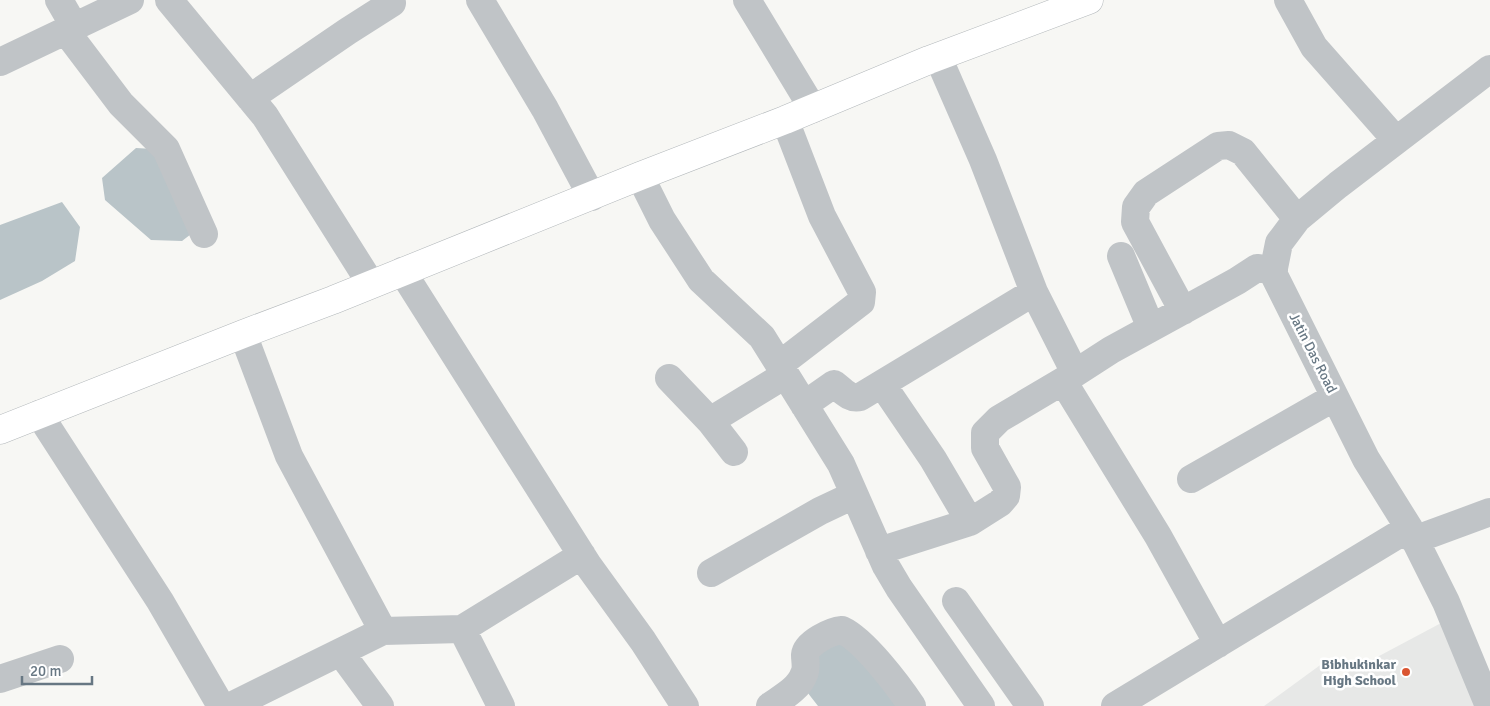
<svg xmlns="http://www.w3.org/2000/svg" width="1490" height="706" viewBox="0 0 1490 706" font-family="Signika,sans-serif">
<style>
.built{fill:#e7e8e7}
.water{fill:#b9c4c8}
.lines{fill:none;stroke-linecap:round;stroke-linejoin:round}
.major-casing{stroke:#b3b8bb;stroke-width:29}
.minor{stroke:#c0c4c7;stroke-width:28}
.major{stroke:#fff;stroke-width:28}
.poi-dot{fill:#da5531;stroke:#fff;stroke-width:2}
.labels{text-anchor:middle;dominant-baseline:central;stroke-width:5;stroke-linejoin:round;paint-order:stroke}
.street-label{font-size:14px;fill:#677783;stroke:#fff}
.poi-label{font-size:14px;font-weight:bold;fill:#677783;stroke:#fff;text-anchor:end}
</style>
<rect width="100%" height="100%" fill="#f7f7f4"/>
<path class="built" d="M1443,622l35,84h-214l59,-43 11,17z"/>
<path class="water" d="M136,148l18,1 41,82 -13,10 -31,-1 -46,-40 -3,-22z
M62,202l18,25 -5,34 -33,20 -42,19v-75z
M827,625l77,81h-86l-14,-18 -11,-41z"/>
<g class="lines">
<g class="major-casing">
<path id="major" d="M0,430l243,-96 90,-34 307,-124 145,-56 144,-60 160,-60"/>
</g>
<path class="minor" d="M59,0l15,26
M169,0l96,116 106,168
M480,0l65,109 47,88
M747,0l66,109
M1288,0l26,47 82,93
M65,30l56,74 45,45 38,85
M938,57l45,103 51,132 41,81
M0,62l130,-62
M250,98l98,-67 44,-28
M640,176l22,44 39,60 61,57 79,127 45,102 13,22 82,118
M1121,256l30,72
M402,271l186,294 55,76 42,65
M1183,311l-48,-89 1,-15 10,-14 72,-47 11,-1 14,7 54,67
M243,334l46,122 94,175
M779,365l82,-63 1,-10 -40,-76 -37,-96
M669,378l41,43 24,31
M1063,381l95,155 60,108
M882,384l51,75 37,63
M804,405l30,-21c8,6 16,16 26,13l174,-105
M39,414l121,187 61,105
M710,421l75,-46
M1191,479l144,-82
M1414,540l76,-28
M879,551l91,-29 30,-19 6,-7 1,-9 -22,-39v-15l14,-14 64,-38 48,-31 126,-69 20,-13 17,2
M711,573l109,-62 34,-16
M956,601l74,105
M462,629l39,77
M341,653l39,53
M0,679l60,-20
M231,706l152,-75 79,-2 120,-74
M770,706c11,-8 29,-17 34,-32 3,-6 1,-13 1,-19 1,-12 26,-24 37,-25 22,10 56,55 70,76
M1115,706l294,-178
M1489,706l-43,-104 -37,-74 -43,-69 -93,-186 6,-30 18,-24 41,-34 152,-116"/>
<use href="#major" class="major"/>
</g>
<circle class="poi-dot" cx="1406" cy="672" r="5"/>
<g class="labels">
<g class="street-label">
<text transform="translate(1313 353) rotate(63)">Jatin Das Road</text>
</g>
<g class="poi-label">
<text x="1396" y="664">Bibhukinkar<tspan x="1396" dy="16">High School</tspan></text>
</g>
</g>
<path d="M22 676v8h70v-8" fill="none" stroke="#677783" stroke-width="2.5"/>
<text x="30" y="676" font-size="15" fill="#677783" stroke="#ffffff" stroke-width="4" paint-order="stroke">20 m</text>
</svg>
